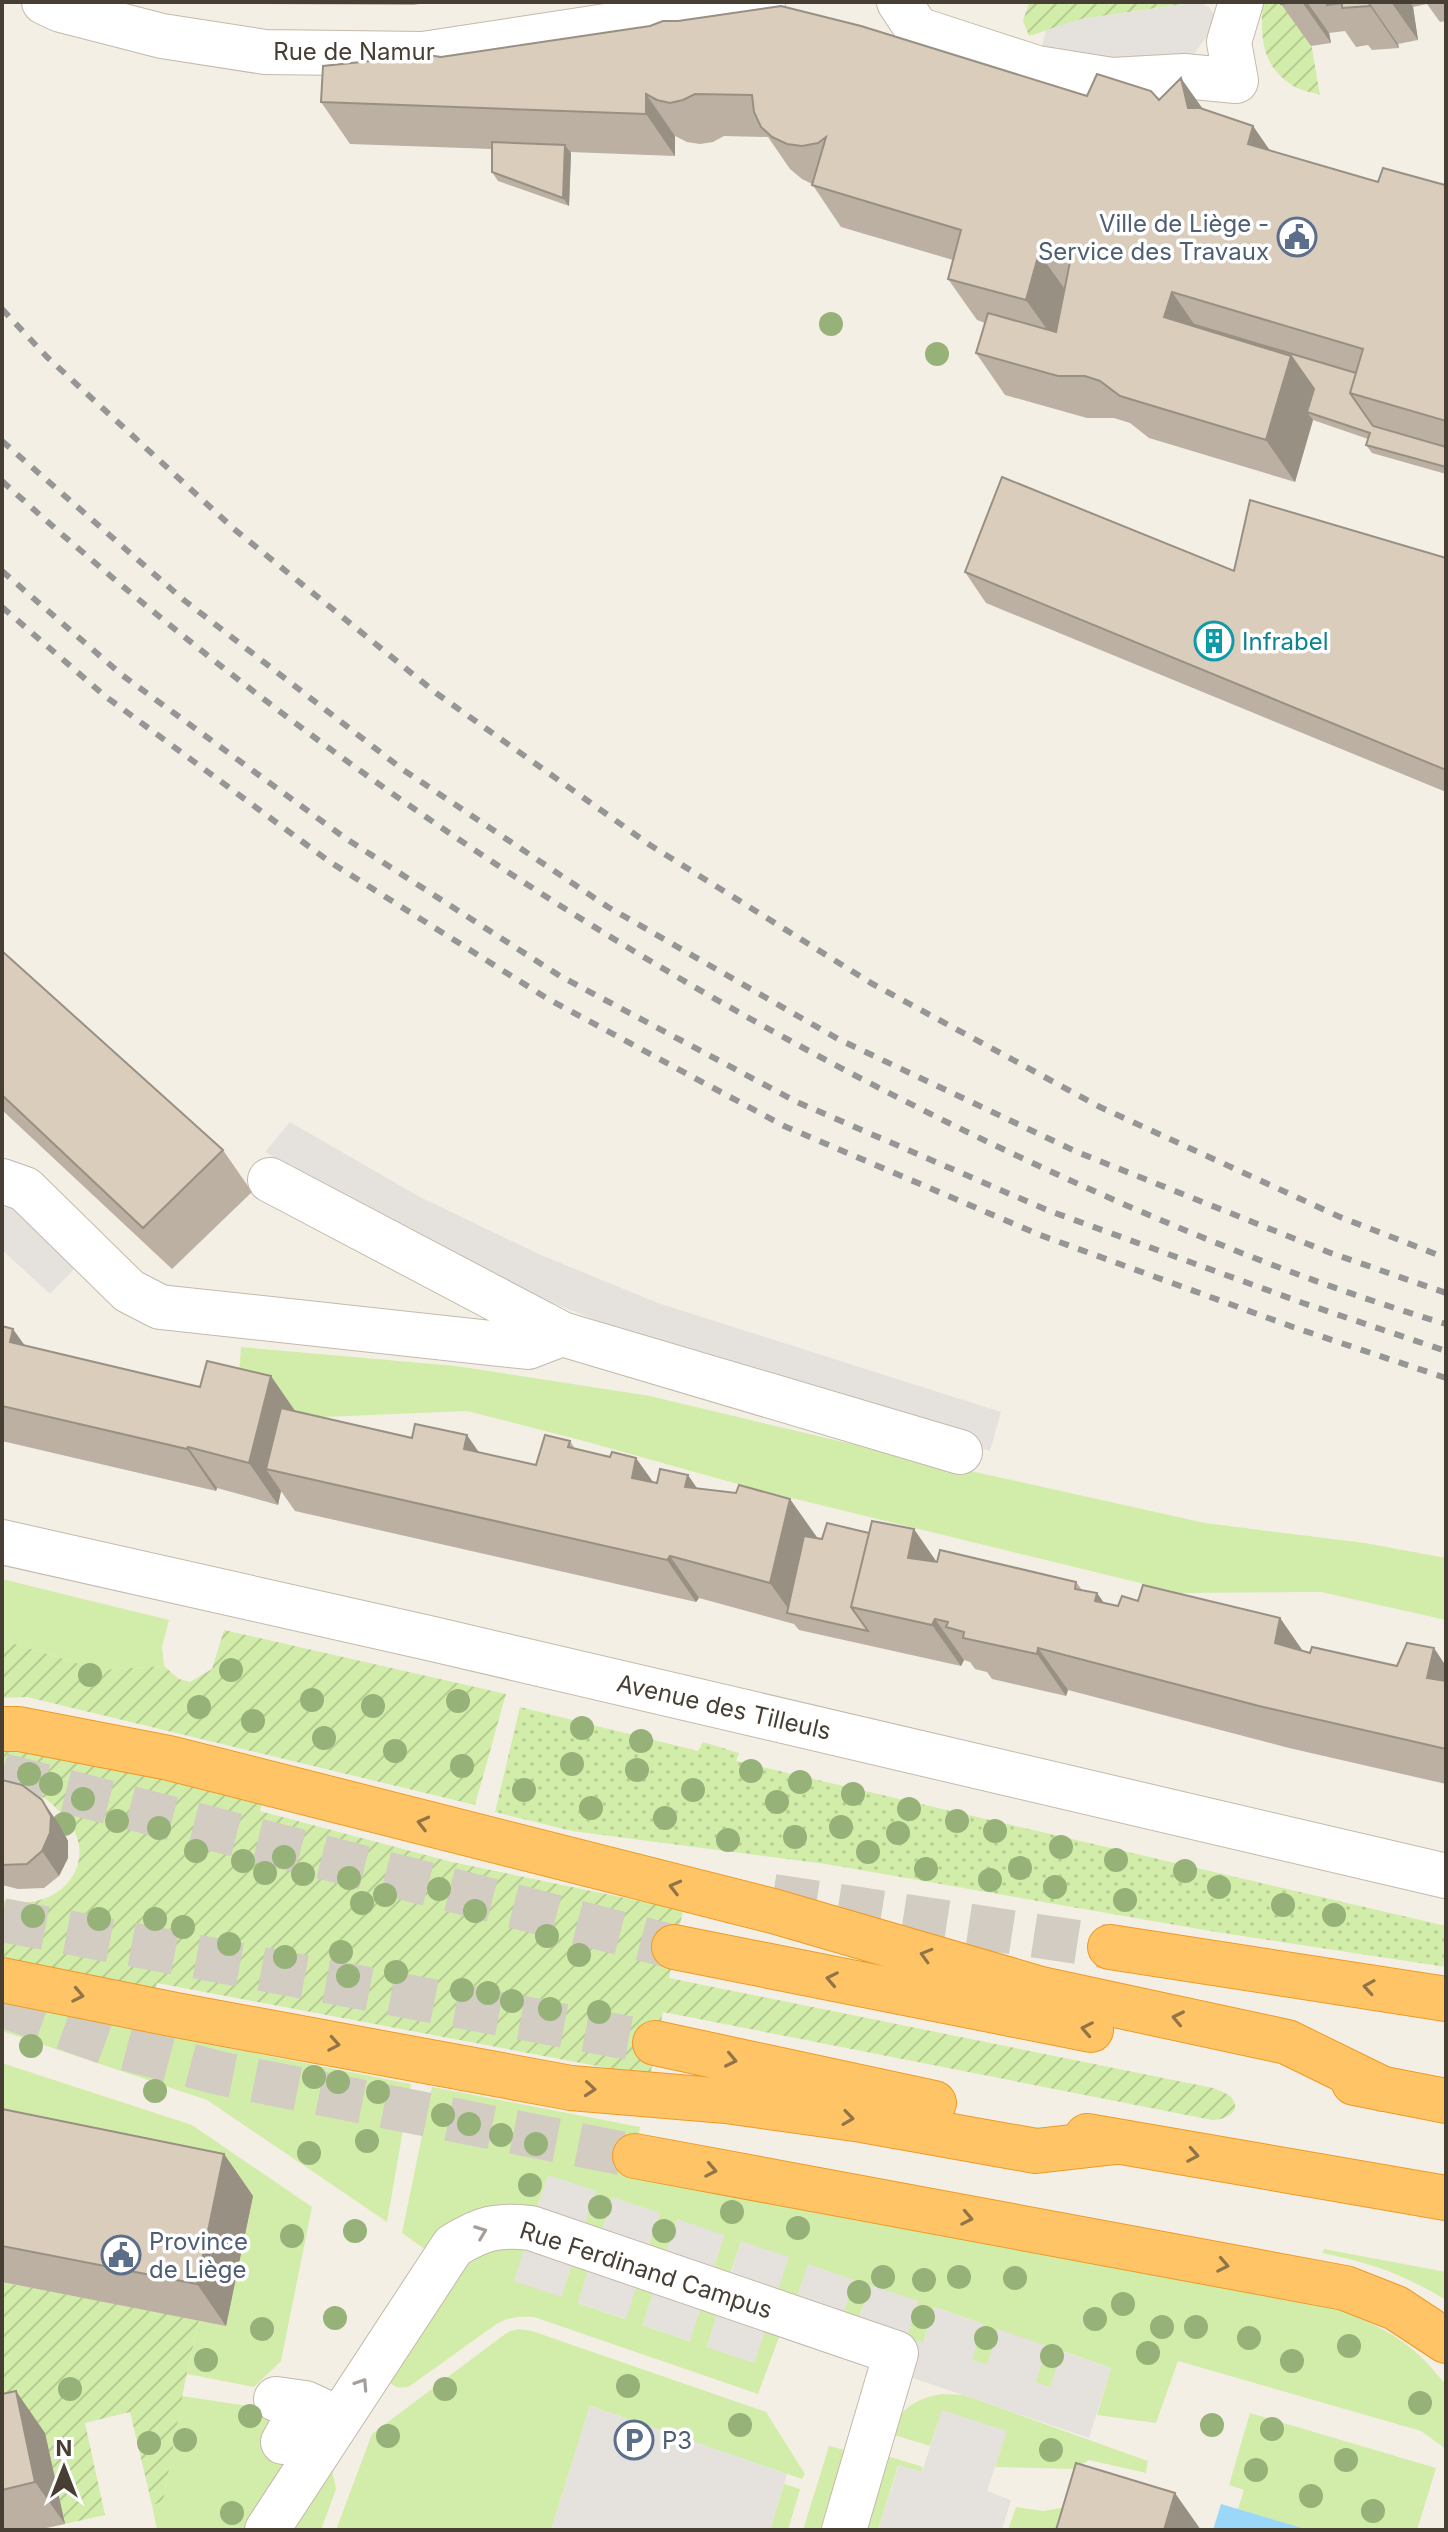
<svg xmlns="http://www.w3.org/2000/svg" width="1448" height="2532" viewBox="0 0 1448 2532" font-family="Inter,sans-serif">
<style>
.grass{fill:#d2eda9}
.park{fill:url(#park-dots)}
.garden{fill:url(#garden-furrows)}
.parking{fill:#e5e2de}
.water{fill:#9bd7f8}
.lines{fill:none;stroke-linecap:round;stroke-linejoin:round}
.highway-tunnel{stroke:#d2ccc2;stroke-width:44;stroke-dasharray:44 22;stroke-linecap:butt}
.minor-casing{stroke:#c4b9aa;stroke-width:46}
.highway-casing{stroke:#ee9a26;stroke-width:46}
.minor{stroke:#fff;stroke-width:44}
.highway{stroke:#ffc466;stroke-width:44}
.rail{stroke:#969696;stroke-width:6;stroke-dasharray:10 10;stroke-linecap:butt}
.tree{fill:#96b279}
.wall{fill:#bbb0a2}
.shaded-wall{fill:#999084}
.building{fill:#dacdbc;stroke:#999084;stroke-width:2}
.oneway{stroke:#917448}
.oneway2{stroke:#a49f9a}
.labels{text-anchor:middle;dominant-baseline:central;stroke-width:7;stroke-linejoin:round;paint-order:stroke}
.street-label{font-size:24px;fill:#483f34;stroke:#fff}
.service-label{font-size:24px;fill:#4e5e75;stroke:#fff;text-anchor:start}
.culture-label{font-size:24px;fill:#0d838f;stroke:#fff;text-anchor:start}
</style>
<defs>
<pattern id="park-dots" width="8" height="8" patternUnits="userSpaceOnUse" patternTransform="scale(2)"><rect width="8" height="8" fill="#d2eda9"/><path d="M2 2h.1M6 6h.1" fill="none" stroke="#b6cc92" stroke-width="1.8" stroke-linecap="round"/></pattern>
<pattern id="garden-furrows" width="10" height="10" patternUnits="userSpaceOnUse" patternTransform="scale(2)"><rect width="10" height="10" fill="#d2eda9"/><path d="M-1 1l2-2M0 10L10 0M9 11l2-2" fill="none" stroke="#b6cc92"/></pattern>
</defs>
<rect width="100%" height="100%" fill="#f4efe5"/>
<path class="grass" d="M241,1347l215,19 194,30 235,56 320,71 160,20 81,15v62l-125,-28 -140,1 -422,-103 -175,-49 -117,-30 -167,7 -63,-15z
M2,1579l167,41 -7,27 2,19 -65,4 -97,-30z
M2,2001l151,32 258,51 -24,138 -180,-122 -205,-69z
M2,2063l190,62 120,82 -31,154 -27,26 -67,-13 12,-54 27,5 27,-129 -251,-51z
M432,2087l208,40 -8,46 681,129c46,13 91,32 122,70 3,4 10,10 11,15 2,12 0,47 0,62l-25,-18 -243,-70 -22,62 -59,-8 14,-47 -48,-17 -12,37 -16,-6 11,-36 -59,19 -16,-5 12,-36 -49,-17 -11,36 -16,-5 -37,-53 -12,35 -16,-4 12,-37 -58,21 -19,-7 -36,-51 -12,35 -16,-6 11,-36 -59,20 -17,-6 -36,-51 -11,36 -17,-7 -36,-51 -14,41 -101,38 -31,-22z
M525,2245l36,52 12,-36 17,6 -12,36 47,16 12,-36 17,6 -11,36 46,16 13,-37 16,7 -11,36 47,15 12,-35 15,5 -23,62 -224,-77c-16,-1 -26,0 -39,8l-85,61c-12,4 -17,0 -25,-8l89,-130z
M1324,2249l122,23v28c-43,-26 -75,-37 -124,-47z
M519,2329l13,2 234,81 39,62 -3,5 -212,-73 -39,124h-215l36,-96 129,-97 9,-6z
M941,2394l23,1 184,66 -2,12 -57,-13 -14,9 -80,-2 11,-36 -64,-20 -12,35 -39,-12c9,-26 24,-35 50,-40z
M182,2396l92,14 27,46 -50,74h-94l-5,-25 11,-3z
M1250,2413l186,55 -19,62h-108l-71,-21 6,-19 -15,-5z
M829,2446l16,4 -25,80h-17z
M884,2455l39,12 -1,5 -24,-6 -20,64h-17z
M331,2465l5,24 -15,41h-39z
M784,2484l16,5 -12,41h-18z
M1084,2504l16,26h-92l8,-23 27,4z"/>
<path class="park" d="M520,1707l178,44 5,-9 36,11 -3,8 710,165v41l-230,-35 -390,-68 -254,-33 -77,-19z"/>
<path class="garden" d="M1034,2h163l-115,17 -53,17 -6,-15 6,-18z
M1263,2h41l16,93c-8,-3 -18,-4 -25,-8 -34,-20 -35,-50 -32,-85z
M224,1630l282,64 -31,111 -448,-108 -25,1v-58l97,30 65,-4 15,13 11,3 22,-13z
M2,1745l261,55 -3,11 192,51 231,48 -14,68 544,110c5,2 14,5 18,9 13,15 -7,23 -19,23l-549,-108 -13,64 -493,-93 -4,15 -151,-31v-67c59,16 107,-44 56,-90 -4,-4 -9,-9 -14,-12 -12,-5 -29,-7 -42,-10z
M2,2282l197,38 -14,62 -22,120 -11,3 -22,-93 -45,11 20,92 -40,9 -20,-91 -43,9z"/>
<path class="parking" d="M1199,2l10,5 10,14 -21,27 -14,28 -147,-8 9,-38 36,-11z
M290,1122l128,74 123,59 117,48 343,109 -11,39 -320,-102 -166,-65 -100,-50 -139,-82z
M2,1207l10,1 65,58 -27,28 -48,-44z
M548,2175l48,16 -12,36 17,6 11,-36 48,16 -12,36 17,5 12,-35 47,16 -11,36 17,6 11,-36 48,16 -12,36 19,6 12,-35 46,16 -11,35 15,5 12,-35 49,16 -12,37 16,5 11,-36 49,17 -11,36 15,5 11,-36 49,17 -11,36 14,5 12,-36 49,17 -22,70 -323,-110 -12,35 -47,-16 11,-36 -17,-6 -11,36 -47,-16 11,-36 -17,-5 -11,35 -48,-16 11,-36 -16,-5 -12,35 -47,-16z
M590,2406l197,68 -17,56h-219z
M942,2410l65,21 -20,60 24,9 -9,30h-124l21,-65 23,7z"/>
<path class="water" d="M1221,2504l88,26h-96z"/>
<g class="lines">
<path class="highway-tunnel" d="M2,1775l672,172
M773,1896l337,51
M2,1920l653,123
M2,2005l113,41 108,28 412,82"/>
<g class="minor-casing">
<path id="minor" d="M44,2l17,8 101,26 103,16 158,2 340,-52
M899,2l18,27 120,39 75,12 72,-4 52,5 -7,-39 12,-40
M270,1180l292,154
M2,1181l23,8 104,102 31,16 368,40 34,-13 398,118
M2,1542l431,97 1013,237
M276,2399l29,4 24,11
M283,2442l22,-39
M267,2530l186,-284c29,-18 44,-22 78,-18l365,125 -52,177"/>
</g>
<g class="highway-casing">
<path id="highway" d="M2,1729h17l150,29 604,153 268,78 246,53 96,47
M674,1947l417,83
M1110,1947l336,52
M2,1980l174,35 395,73 155,13 136,19 174,31 80,-9
M655,2043l279,60
M1354,2083l92,18
M1087,2136l359,62
M635,2156l710,132 51,20 50,33"/>
</g>
<use href="#minor" class="minor"/>
<use href="#highway" class="highway"/>
<path class="rail" d="M2,309l45,48 187,172 202,164 214,152 221,138 229,124 240,110 106,41
M2,441l183,160 217,168 206,138 230,132 239,113 251,100 118,41
M2,481c298,270 625,488 988,662 147,70 299,134 456,181
M2,571l120,104 223,163 215,138 237,126 250,108 256,93 143,48
M2,607l103,89 225,166 218,137 236,127 256,109 253,92 153,51"/>
</g>
<g class="tree">
<circle cx="831" cy="324" r="12"/>
<circle cx="937" cy="354" r="12"/>
<circle cx="231" cy="1670" r="12"/>
<circle cx="90" cy="1675" r="12"/>
<circle cx="312" cy="1700" r="12"/>
<circle cx="458" cy="1701" r="12"/>
<circle cx="373" cy="1706" r="12"/>
<circle cx="199" cy="1707" r="12"/>
<circle cx="253" cy="1721" r="12"/>
<circle cx="582" cy="1728" r="12"/>
<circle cx="324" cy="1738" r="12"/>
<circle cx="641" cy="1741" r="12"/>
<circle cx="395" cy="1751" r="12"/>
<circle cx="572" cy="1764" r="12"/>
<circle cx="462" cy="1766" r="12"/>
<circle cx="637" cy="1770" r="12"/>
<circle cx="751" cy="1771" r="12"/>
<circle cx="29" cy="1774" r="12"/>
<circle cx="800" cy="1782" r="12"/>
<circle cx="51" cy="1784" r="12"/>
<circle cx="524" cy="1790" r="12"/>
<circle cx="693" cy="1790" r="12"/>
<circle cx="853" cy="1794" r="12"/>
<circle cx="83" cy="1799" r="12"/>
<circle cx="777" cy="1802" r="12"/>
<circle cx="591" cy="1808" r="12"/>
<circle cx="909" cy="1809" r="12"/>
<circle cx="665" cy="1818" r="12"/>
<circle cx="117" cy="1821" r="12"/>
<circle cx="957" cy="1821" r="12"/>
<circle cx="64" cy="1824" r="12"/>
<circle cx="841" cy="1827" r="12"/>
<circle cx="159" cy="1828" r="12"/>
<circle cx="995" cy="1831" r="12"/>
<circle cx="898" cy="1833" r="12"/>
<circle cx="795" cy="1837" r="12"/>
<circle cx="728" cy="1840" r="12"/>
<circle cx="1061" cy="1847" r="12"/>
<circle cx="196" cy="1851" r="12"/>
<circle cx="868" cy="1852" r="12"/>
<circle cx="284" cy="1857" r="12"/>
<circle cx="1116" cy="1860" r="12"/>
<circle cx="243" cy="1861" r="12"/>
<circle cx="1020" cy="1868" r="12"/>
<circle cx="926" cy="1869" r="12"/>
<circle cx="1185" cy="1871" r="12"/>
<circle cx="265" cy="1873" r="12"/>
<circle cx="303" cy="1874" r="12"/>
<circle cx="349" cy="1878" r="12"/>
<circle cx="990" cy="1880" r="12"/>
<circle cx="1055" cy="1887" r="12"/>
<circle cx="1219" cy="1887" r="12"/>
<circle cx="439" cy="1889" r="12"/>
<circle cx="385" cy="1895" r="12"/>
<circle cx="1125" cy="1900" r="12"/>
<circle cx="362" cy="1903" r="12"/>
<circle cx="1283" cy="1905" r="12"/>
<circle cx="475" cy="1911" r="12"/>
<circle cx="1334" cy="1915" r="12"/>
<circle cx="33" cy="1916" r="12"/>
<circle cx="99" cy="1919" r="12"/>
<circle cx="155" cy="1919" r="12"/>
<circle cx="183" cy="1927" r="12"/>
<circle cx="547" cy="1936" r="12"/>
<circle cx="229" cy="1944" r="12"/>
<circle cx="341" cy="1952" r="12"/>
<circle cx="579" cy="1955" r="12"/>
<circle cx="285" cy="1957" r="12"/>
<circle cx="396" cy="1972" r="12"/>
<circle cx="348" cy="1976" r="12"/>
<circle cx="462" cy="1990" r="12"/>
<circle cx="488" cy="1993" r="12"/>
<circle cx="512" cy="2001" r="12"/>
<circle cx="550" cy="2009" r="12"/>
<circle cx="599" cy="2012" r="12"/>
<circle cx="31" cy="2046" r="12"/>
<circle cx="314" cy="2077" r="12"/>
<circle cx="338" cy="2082" r="12"/>
<circle cx="155" cy="2091" r="12"/>
<circle cx="378" cy="2092" r="12"/>
<circle cx="443" cy="2115" r="12"/>
<circle cx="469" cy="2124" r="12"/>
<circle cx="501" cy="2135" r="12"/>
<circle cx="367" cy="2141" r="12"/>
<circle cx="536" cy="2144" r="12"/>
<circle cx="309" cy="2153" r="12"/>
<circle cx="530" cy="2185" r="12"/>
<circle cx="600" cy="2207" r="12"/>
<circle cx="732" cy="2212" r="12"/>
<circle cx="798" cy="2228" r="12"/>
<circle cx="355" cy="2231" r="12"/>
<circle cx="664" cy="2231" r="12"/>
<circle cx="292" cy="2236" r="12"/>
<circle cx="883" cy="2277" r="12"/>
<circle cx="959" cy="2277" r="12"/>
<circle cx="1015" cy="2278" r="12"/>
<circle cx="924" cy="2280" r="12"/>
<circle cx="859" cy="2292" r="12"/>
<circle cx="1123" cy="2304" r="12"/>
<circle cx="923" cy="2317" r="12"/>
<circle cx="335" cy="2318" r="12"/>
<circle cx="1095" cy="2319" r="12"/>
<circle cx="1162" cy="2327" r="12"/>
<circle cx="1196" cy="2327" r="12"/>
<circle cx="262" cy="2329" r="12"/>
<circle cx="986" cy="2338" r="12"/>
<circle cx="1249" cy="2338" r="12"/>
<circle cx="1349" cy="2346" r="12"/>
<circle cx="1148" cy="2353" r="12"/>
<circle cx="1052" cy="2356" r="12"/>
<circle cx="206" cy="2360" r="12"/>
<circle cx="1292" cy="2361" r="12"/>
<circle cx="628" cy="2386" r="12"/>
<circle cx="70" cy="2389" r="12"/>
<circle cx="445" cy="2389" r="12"/>
<circle cx="1420" cy="2403" r="12"/>
<circle cx="250" cy="2416" r="12"/>
<circle cx="740" cy="2425" r="12"/>
<circle cx="1212" cy="2425" r="12"/>
<circle cx="1272" cy="2429" r="12"/>
<circle cx="388" cy="2436" r="12"/>
<circle cx="185" cy="2440" r="12"/>
<circle cx="149" cy="2443" r="12"/>
<circle cx="1051" cy="2450" r="12"/>
<circle cx="1346" cy="2460" r="12"/>
<circle cx="1256" cy="2470" r="12"/>
<circle cx="1311" cy="2496" r="12"/>
<circle cx="1373" cy="2511" r="12"/>
<circle cx="232" cy="2513" r="12"/>
</g>
<path class="wall" d="M255,2h176l-17,3 -149,-1z
M1281,2h165v19l-6,1 -13,-18 -14,3 5,33 -20,4 1,4 -27,2 -4,-5 -12,2 -11,-16 -16,2 2,10 -20,3 -30,-42z
M441,57l718,43 44,9 50,17 17,25 108,31 67,3 1,-3v292l-74,-21 -6,-8 2,-6 -55,-19 -18,62 -146,-44 -19,-15 -16,-5h-27l-82,-23 -29,-42 9,-30 -8,-3 -29,-41 5,-19 -112,-33 -29,-43 -10,-5 -12,-10 -22,-32 -44,-1 -11,6 -13,2 -13,-2 -12,-6v20l-105,-4 1,1 -2,53 -71,-25 -6,-9v-23l-142,-5 -29,-42z
M1446,558v234l-460,-189 -21,-31 269,-1z
M2,951l221,199 29,42 -80,77 -170,-159z
M2,1326l23,19 270,66 241,54 34,-24 5,8 78,33 44,6 120,50 120,24 139,20 6,8 15,3 7,10 14,3 20,-5 142,17 23,33 7,2 87,13h49v118l-157,-36 -221,-58 -2,6 -74,-17 -5,-7 -12,-3 -5,-7 -6,-2 -3,6 -162,-36 -5,-6 -95,-26 -3,4 -401,-91 -14,-20 -3,14 -61,-17 -1,3 -214,-50z
M2,1780l57,44 9,17v17l-9,18 -15,12 -26,1 -16,-4z
M2,2109l222,45 29,42 -27,130 -224,-44z
M2,2394l43,39 20,91 -28,6h-35z"/>
<path class="shaded-wall" d="M1302,2h5l22,31 2,10z
M1369,2l29,42 1,4 -29,-42z
M1391,2h19l3,5 5,33z
M1181,78l29,41 -22,-11z
M646,94l29,42v20l-29,-42z
M1253,126l29,42 -34,-24z
M565,145l6,8 -2,53 -6,-8z
M1039,253l30,42 -13,47 -30,-42z
M1172,292l29,42 -37,-17z
M1291,356l29,41 -13,15 6,8 -18,62 -29,-42z
M13,1329l30,42 -33,-29z
M271,1376l29,42 -34,51 15,22 -3,14 -29,-42z
M467,1435l29,42 -32,-28z
M188,1447l29,41 -1,3 -29,-42z
M636,1458l30,42 -34,-22z
M688,1475l29,42 -32,-30z
M790,1499l29,41 -27,74 -22,-31z
M914,1529l29,42 -35,-13z
M670,1556l29,42 -3,4 -29,-42z
M1097,1593l29,42 -31,-34z
M1280,1618l29,42 -34,-17z
M935,1619l29,41 -3,6 -29,-41z
M1038,1648l30,42 -2,6 -29,-42z
M1434,1648l12,18v39l-19,-27z
M42,1800l17,24 9,17v17l-9,18 -17,-25z
M224,2154l29,42 -27,130 -29,-42z
M16,2391l29,42 20,91 -30,-42z
M1175,2493l26,37h-37z"/>
<path class="building" d="M1281,2h17l-17,2z
M1327,2h44h-2l1,4 -28,2v-5l-15,2z
M781,6l80,20 226,70 10,-22 54,17 8,9 22,-22 7,30h12l53,18 -5,18 130,38 5,-14 62,17 1,-3v239l-96,-28 13,-44 -191,-57 -8,25 127,39 -25,84 -146,-44 -20,-15 -15,-5h-27l-82,-23 12,-40 68,19 14,-70 -31,-9 -13,47 -78,-21 13,-49 -149,-45 14,-48 -8,6 -16,3 -15,-2 -15,-7 -11,-10 -7,-15 -2,-17 -57,-1 -12,6 -13,3 -13,-3 -11,-6v20l-325,-12 2,-36 105,-11 13,2 209,-31 13,-5h15z
M492,142l73,3 -2,53 -71,-26z
M1195,325l161,48 -6,20 23,33 73,21v20l-80,-22 4,-12 -63,-21 7,-23 -23,-33 -96,-30z
M1002,477l232,94 16,-71 196,58v212l-481,-198z
M2,951l221,199 -80,78 -141,-133z
M2,1326l11,3 -3,13 190,45 7,-26 64,15 -22,87 -61,-16 -1,2 -185,-43z
M281,1408l131,30 3,-14 52,11 -3,14 72,16 9,-30 25,6 -2,6 42,10 2,-5 24,6 -4,20 25,5 3,-14 28,6 -3,12 51,6 3,-8 51,14 -20,84 -100,-27 -3,4 -401,-91z
M872,1521l42,8 -6,29 29,4 3,-12 136,32 -1,7 22,4 -2,8 23,5 4,-10 16,5 5,-16 137,33 -5,25 35,10 2,-6 85,19 10,-23 27,5 -7,30 19,3v68l-187,-43 -221,-58 -1,6 -74,-16 1,-6 -18,-5 2,-5 -13,-3 -3,6 -81,-18z
M827,1523l42,10 -18,74 17,24 -81,-18 17,-77 18,3z
M2,1780l20,5 20,15 9,16 -1,17 -8,18 -15,13 -25,1z
M2,2109l222,45 -27,130 -195,-38z
M16,2391l19,91 -33,8v-96z
M1076,2463l99,30 -11,37h-108z"/>
<defs><path id="oneway-chevron" d="M-2-3.5L2.5 0L-2 3.5" fill="none" stroke-width="1.6" stroke-linecap="round" stroke-linejoin="round" transform="scale(2)"/></defs>
<g class="oneway">
<use href="#oneway-chevron" transform="translate(423 1823) rotate(-166)"/>
<use href="#oneway-chevron" transform="translate(675 1887) rotate(-166)"/>
<use href="#oneway-chevron" transform="translate(926 1955) rotate(-164)"/>
<use href="#oneway-chevron" transform="translate(832 1979) rotate(-169)"/>
<use href="#oneway-chevron" transform="translate(1369 1987) rotate(-171)"/>
<use href="#oneway-chevron" transform="translate(78 1995) rotate(11)"/>
<use href="#oneway-chevron" transform="translate(1178 2018) rotate(-168)"/>
<use href="#oneway-chevron" transform="translate(1087 2029) rotate(-169)"/>
<use href="#oneway-chevron" transform="translate(334 2044) rotate(10)"/>
<use href="#oneway-chevron" transform="translate(731 2060) rotate(12)"/>
<use href="#oneway-chevron" transform="translate(590 2089) rotate(5)"/>
<use href="#oneway-chevron" transform="translate(848 2118) rotate(8)"/>
<use href="#oneway-chevron" transform="translate(1193 2155) rotate(10)"/>
<use href="#oneway-chevron" transform="translate(711 2170) rotate(11)"/>
<use href="#oneway-chevron" transform="translate(967 2218) rotate(11)"/>
<use href="#oneway-chevron" transform="translate(1223 2265) rotate(11)"/>
</g>
<g class="oneway2">
<use href="#oneway-chevron" transform="translate(481 2232) rotate(-21)"/>
<use href="#oneway-chevron" transform="translate(362 2384) rotate(-57)"/>
</g>
<defs>
<g id="civic-ring" transform="scale(2)"><circle r="9.5" fill="#fff" stroke="#5c6f8a" stroke-width="1.5"/><path d="M-.6-6.5H3V-4.5H.6V-3L4-1V1h2V6H-6V1h2V-1L-.6-3ZM-1.2 2.5V6h2.4V2.5Z" fill="#5c6f8a"/></g>
<g id="building-ring" transform="scale(2)"><circle r="9.5" fill="#fff" stroke="#0f9aa8" stroke-width="1.5"/><path d="M-4-6H4V6H1V3H-1V6H-4ZM-2.5-4.3h1.7v1.8h-1.7ZM.8-4.3h1.7v1.8H.8ZM-2.5-1h1.7V.8h-1.7ZM.8-1h1.7V.8H.8Z" fill="#0f9aa8"/></g>
<g id="parking-ring" transform="scale(2)"><circle r="9.5" fill="#fff" stroke="#5c6f8a" stroke-width="1.5"/><path d="M-3.5-5.5H1a3.5 3.5 0 0 1 0 7H-1V5.5H-3.5ZM-1-3.4V-.6H.8a1.4 1.4 0 0 0 0-2.8Z" fill="#5c6f8a"/></g>
</defs>
<g fill-rule="evenodd">
<use href="#civic-ring" x="1297" y="237"/>
<use href="#building-ring" x="1214" y="641"/>
<use href="#civic-ring" x="121" y="2255"/>
<use href="#parking-ring" x="634" y="2440"/>
</g>
<g class="labels">
<g class="street-label">
<text x="354" y="51">Rue de Namur</text>
<text transform="translate(724 1707) rotate(13)">Avenue des Tilleuls</text>
<text transform="translate(646 2270) rotate(18)">Rue Ferdinand Campus</text>
</g>
<g class="service-label">
<text x="1269" y="223" text-anchor="end">Ville de Liège -<tspan x="1269" dy="28">Service des Travaux</tspan></text>
<text x="149" y="2241">Province<tspan x="149" dy="28">de Liège</tspan></text>
<text x="662" y="2440">P3</text>
</g>
<g class="culture-label">
<text x="1242" y="641">Infrabel</text>
</g>
</g>
<rect width="1448" height="2532" fill="none" stroke="#483f34" stroke-width="8"/>
<g transform="translate(64 2468)" stroke="#ffffff" stroke-width="6" paint-order="stroke">
<path d="M0-6L14 30L0 20L-14 30Z" fill="#483f34"/>
<text y="-12" font-size="22" font-weight="bold" text-anchor="middle" fill="#483f34">N</text>
</g>
</svg>
